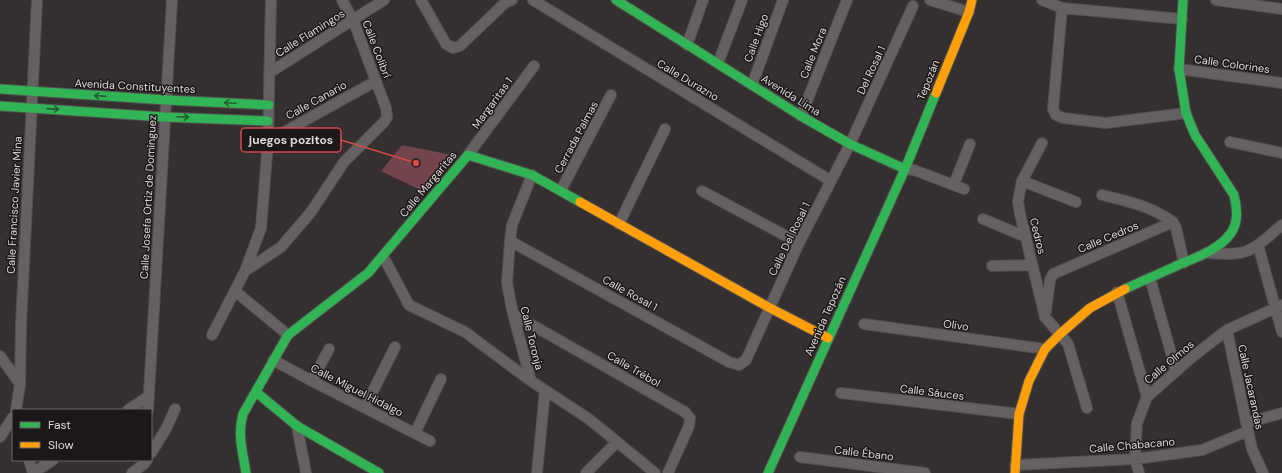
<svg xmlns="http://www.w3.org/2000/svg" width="1282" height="473" viewBox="0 0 1282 473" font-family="'DM Sans',sans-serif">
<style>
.green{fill:#72444c}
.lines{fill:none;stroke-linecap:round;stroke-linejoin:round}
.street-casing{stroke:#534f4f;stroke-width:12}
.fast-casing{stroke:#534f4f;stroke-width:11}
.slow-casing{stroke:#534f4f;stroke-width:11}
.street{stroke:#656061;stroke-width:10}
.fast{stroke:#30b455;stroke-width:9}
.slow{stroke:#ff9f0a;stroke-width:9}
.oneway{stroke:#255e33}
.labels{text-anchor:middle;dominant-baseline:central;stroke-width:3;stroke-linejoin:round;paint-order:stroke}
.street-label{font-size:11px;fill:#dfd9d9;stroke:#1c1718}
.leader{fill:none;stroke:#d84b4b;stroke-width:1.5}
.callout-dot{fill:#d84b4b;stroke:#1c1718;stroke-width:1.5}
.callout{fill:#1c1718;stroke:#d84b4b;stroke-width:1.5}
.callout-label{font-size:12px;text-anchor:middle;font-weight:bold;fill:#dfd9d9}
</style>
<rect width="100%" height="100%" fill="#353030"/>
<path class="green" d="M402,145l50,10 -30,36 -41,-20z"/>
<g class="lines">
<g class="street-casing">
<path id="street" d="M421,0l25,44 7,4 7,-2 46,-44 6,-2
M533,0l298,181
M930,0l39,12
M1042,0l20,8 120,11
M1216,0l66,9
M1062,8l-9,101 3,6 7,3 43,5 80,-10
M687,45l16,-45
M718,63l24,-63
M1179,69l103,14
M269,73l115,-73
M752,85l31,-85
M801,116l46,-116
M268,141l108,-60
M1230,142l52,11
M1042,143l-20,38 -4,20 2,13 25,103 23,27 19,64
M468,155l66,-89
M905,169l9,1 50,19
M1022,181l54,21
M954,184l16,-40
M561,190l50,-95
M702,191l97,52
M1102,195c27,7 47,10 71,27
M983,219l43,18
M1173,222l3,6 8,35
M619,224l46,-95
M510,241l219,121 10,3 7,-5 53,-117 51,-99 63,-138
M1258,245l24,87
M1206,253c13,0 28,3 41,-2 13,-5 24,-17 35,-26
M383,256l26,49 56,27 66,49 58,38 66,54
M992,266l40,-1
M245,271l36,-24 30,-35 33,-50 40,-40 3,-5 -1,-9 -33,-88 -11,-20
M1150,278l26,93
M235,291l53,44
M1117,292l30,105
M1046,311l4,-31 3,-6 120,-52
M513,314l172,98 5,6 -1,8 -21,47
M864,324l181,25
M1227,330l21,101 4,18 11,24
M212,335l33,-64 16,-43 7,-87 3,-141
M0,356l20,28
M273,360l39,21 118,60
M312,381l17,-32
M531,381l-18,-67 -6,-31 3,-42 2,-16 20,-50
M841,393l178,21
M365,407l30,-60
M16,410l4,-26 1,-59 16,-325
M128,410l21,-14
M148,410l24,-410
M1246,423l36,-10
M297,426l9,47
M415,433l26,-54
M0,437l13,-20
M151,453l15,-24 9,-20
M800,457l125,16
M29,460l4,13 20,-13
M1015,465l120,-6 67,-9 46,-19
M132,473l12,-9 3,-4
M537,473l8,-83
M586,473l31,-31
M1139,473l-4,-14 2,-36 10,-26 44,-39 36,-28 55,-25"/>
</g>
<g class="fast-casing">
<path id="fast" d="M616,0l185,116 49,28 55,25
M0,89l166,11 103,5
M0,106l164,11 104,4
M1125,289c17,-8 34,-15 51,-23 18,-8 42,-15 55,-33 8,-11 6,-26 3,-38l-39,-60 -9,-22 -7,-44 4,-69
M256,392l41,34 82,47
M246,473c-3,-20 -9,-39 -3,-59l45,-79 80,-62 100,-118 64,20 48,27
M768,473l137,-304 31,-76"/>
</g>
<g class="slow-casing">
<path id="slow" d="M936,93l33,-81 3,-12
M580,202l190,106 58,30
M1015,473l4,-59 10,-33 16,-32 15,-15 30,-26 35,-19"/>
</g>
<use href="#street" class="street"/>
<use href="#fast" class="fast"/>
<use href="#slow" class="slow"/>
</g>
<defs><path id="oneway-shaft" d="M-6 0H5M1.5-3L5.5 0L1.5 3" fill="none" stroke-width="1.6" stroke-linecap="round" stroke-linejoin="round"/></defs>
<g class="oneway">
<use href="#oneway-shaft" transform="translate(100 96) rotate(-176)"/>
<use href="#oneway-shaft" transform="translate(230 103) rotate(-177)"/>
<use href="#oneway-shaft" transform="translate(53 109) rotate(4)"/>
<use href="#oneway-shaft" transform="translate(183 117) rotate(2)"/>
</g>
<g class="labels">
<g class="street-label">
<text transform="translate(310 33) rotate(-32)">Calle Flamingos</text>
<text transform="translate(756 38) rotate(-70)">Calle Higo</text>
<text transform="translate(377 49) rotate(69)">Calle Colibrí</text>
<text transform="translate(813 53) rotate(-68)">Calle Mora</text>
<text transform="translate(1232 64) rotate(8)">Calle Colorines</text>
<text transform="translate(871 70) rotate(-65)">Del Rosal 1</text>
<text transform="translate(688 80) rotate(31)">Calle Durazno</text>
<text transform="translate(928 80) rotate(-68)">Tepozán</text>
<text transform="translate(135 86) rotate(3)">Avenida Constituyentes</text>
<text transform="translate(791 95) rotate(32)">Avenida Lima</text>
<text transform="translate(316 100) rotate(-29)">Calle Canario</text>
<text transform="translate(492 103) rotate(-54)">Margaritas 1</text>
<text transform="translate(576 137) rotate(-62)">Cerrada Palmas</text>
<text transform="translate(428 184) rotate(-50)">Calle Margaritas</text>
<text transform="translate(148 197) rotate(-87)">Calle Josefa Ortiz de Domínguez</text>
<text transform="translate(14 205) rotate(-87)">Calle Francisco Javier Mina</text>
<text transform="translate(1038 236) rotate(76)">Cedros</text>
<text transform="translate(1108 237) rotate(-23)">Calle Cedros</text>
<text transform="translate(789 239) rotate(-64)">Calle Del Rosal 1</text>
<text transform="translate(630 293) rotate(29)">Calle Rosal 1</text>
<text transform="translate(825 316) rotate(-66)">Avenida Tepozán</text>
<text transform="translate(956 325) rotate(8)">Olivo</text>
<text transform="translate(532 338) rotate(76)">Calle Toronja</text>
<text transform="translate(1169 362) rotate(-40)">Calle Olmos</text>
<text transform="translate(634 369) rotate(30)">Calle Trébol</text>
<text transform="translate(1251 387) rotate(78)">Calle Jacarandas</text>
<text transform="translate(357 390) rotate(27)">Calle Miguel Hidalgo</text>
<text transform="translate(932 392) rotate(7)">Calle Sáuces</text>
<text transform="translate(1132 445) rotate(-5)">Calle Chabacano</text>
<text transform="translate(864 453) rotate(7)">Calle Ébano</text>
</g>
</g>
<path class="leader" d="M416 163L341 140"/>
<circle class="callout-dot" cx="416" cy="163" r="4"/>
<rect class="callout" x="241" y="128" width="100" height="24" rx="4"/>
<g class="callout-label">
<text x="291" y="144">juegos pozitos</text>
</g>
<rect x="12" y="409" width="140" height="52" fill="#1c1718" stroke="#6a6565"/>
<rect x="20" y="422" width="20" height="6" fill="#30b455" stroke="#6a6565"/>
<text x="48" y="429" font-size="12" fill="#dfd9d9">Fast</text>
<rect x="20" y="442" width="20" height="6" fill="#ff9f0a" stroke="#6a6565"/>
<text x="48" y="449" font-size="12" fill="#dfd9d9">Slow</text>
</svg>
